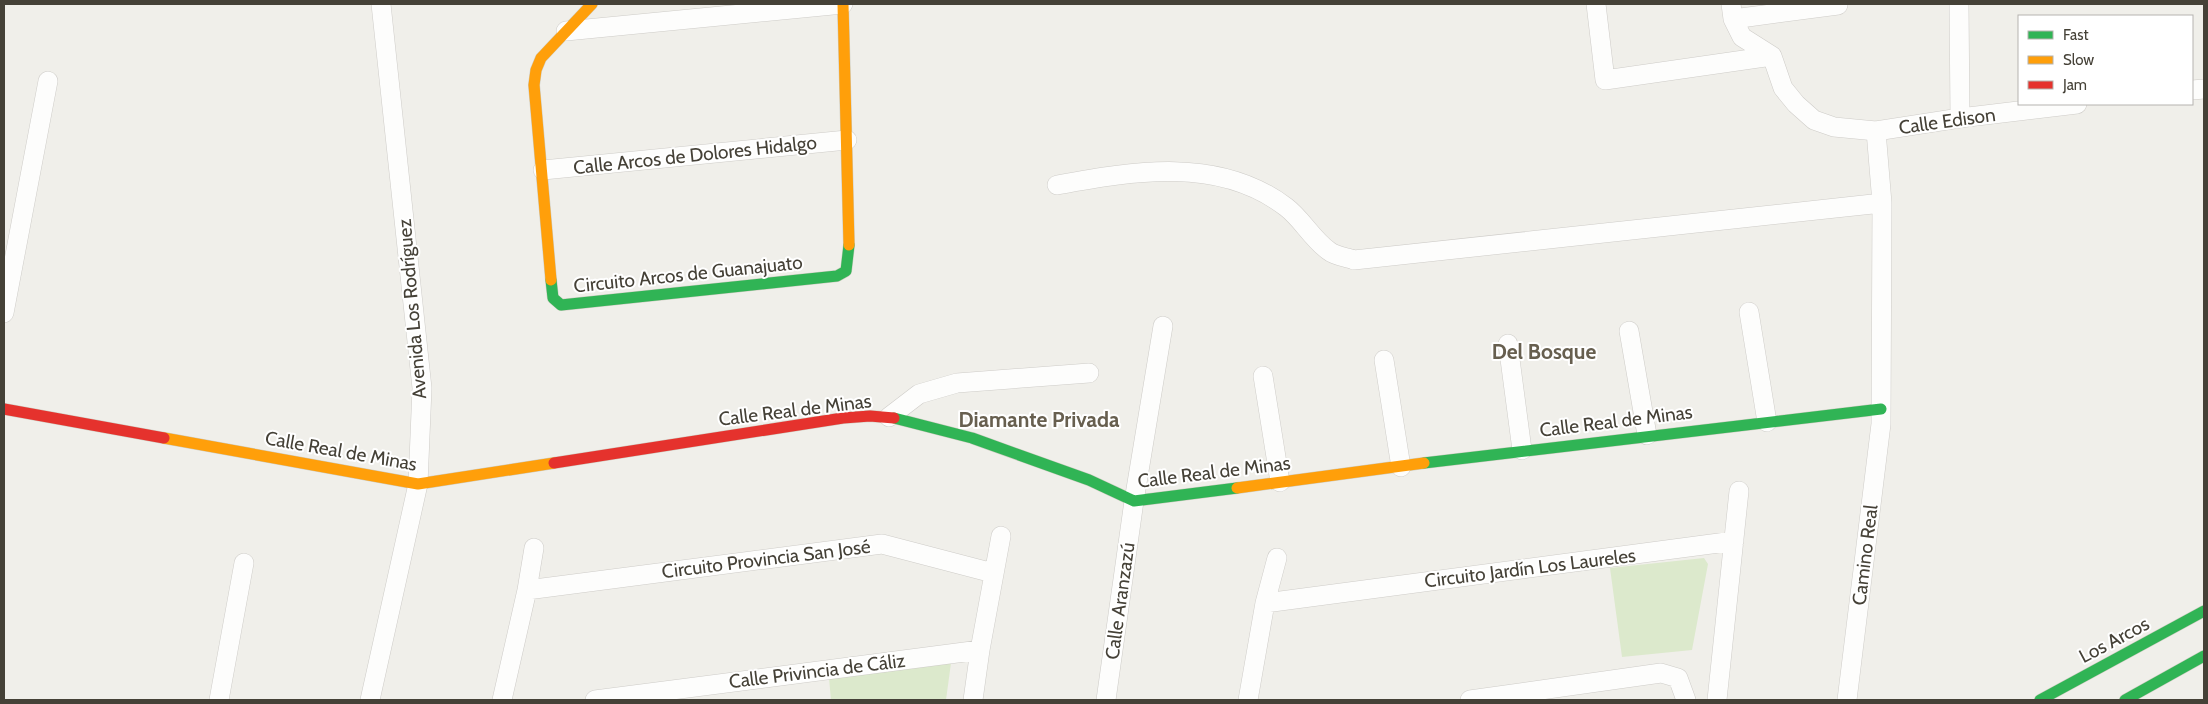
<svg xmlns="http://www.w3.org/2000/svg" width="2208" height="704" viewBox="0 0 2208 704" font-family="Cabin,sans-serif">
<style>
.green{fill:#dce9cc}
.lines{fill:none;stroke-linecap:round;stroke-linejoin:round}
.street-casing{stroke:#ceccc8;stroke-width:20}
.fast-casing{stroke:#ceccc1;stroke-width:12}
.slow-casing{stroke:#ceccc1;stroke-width:12}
.jam-casing{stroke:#ceccc1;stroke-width:12}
.street{stroke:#fdfdfc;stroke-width:19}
.fast{stroke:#30b455;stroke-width:11}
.slow{stroke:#ff9f0a;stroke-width:11}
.jam{stroke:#e5322d;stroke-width:11}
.labels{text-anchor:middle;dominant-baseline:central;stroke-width:4;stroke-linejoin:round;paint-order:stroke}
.street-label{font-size:19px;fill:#454137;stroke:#fff}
.quarter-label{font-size:21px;font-weight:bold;fill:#675f4f;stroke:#fff}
</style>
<rect width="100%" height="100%" fill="#f0efea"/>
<path class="green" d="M1704,558l4,6 -16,86 -70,7 -12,-89z
M951,663l-5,37h-115l-2,-22z"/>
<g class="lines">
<g class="street-casing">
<path id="street" d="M1596,4l9,76 167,-24
M1731,4l2,15 9,18 30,19 11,32 13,16 18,16 20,7 42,4 84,-13 117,-14
M1959,4l1,114
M1733,19l105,-14
M566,31l277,-27
M2192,90l12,-1
M543,170l304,-30
M1057,185c77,-14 162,-29 229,22 16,12 26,32 43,44 6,5 17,6 25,9l528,-57
M1749,312l18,110
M4,313l44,-232
M1629,331l18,104
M1508,344l14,106
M1384,360l17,107
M1263,376l17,106
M889,417l30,-23 38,-11 132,-10
M527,590l355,-46 111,29
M1265,603l469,-62
M219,700l25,-137
M370,700l48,-216 4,-96 -41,-384
M502,700l25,-110 7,-42
M595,700l385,-50
M973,700l7,-50 21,-114
M1106,700l28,-199 29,-175
M1248,700l17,-97 12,-45
M1470,700l191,-27 17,5 8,22
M1717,700l22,-209
M1847,700l34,-276 1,-221 -6,-72"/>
</g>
<g class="fast-casing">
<path id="fast" d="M551,280l2,18 8,7 276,-29 9,-5 3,-26
M894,418l78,20 117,42 45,21 103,-13
M1424,463l457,-54
M2040,700l164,-89
M2125,700l79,-44"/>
</g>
<g class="slow-casing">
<path id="slow" d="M843,4l6,241
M551,280l-17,-195 2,-15 5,-12 51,-54
M164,438l254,46 136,-21
M1237,488l187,-25"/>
</g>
<g class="jam-casing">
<path id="jam" d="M4,409l160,29
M554,463l289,-45 27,-2 24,2"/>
</g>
<use href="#street" class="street"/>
<use href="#fast" class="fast"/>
<use href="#slow" class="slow"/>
<use href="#jam" class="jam"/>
</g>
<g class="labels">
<g class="street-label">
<text transform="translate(1947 121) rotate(-8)">Calle Edison</text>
<text transform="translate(695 155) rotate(-6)">Calle Arcos de Dolores Hidalgo</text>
<text transform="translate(688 274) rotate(-6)">Circuito Arcos de Guanajuato</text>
<text transform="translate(412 309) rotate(-95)">Avenida Los Rodríguez</text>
<text transform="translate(795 410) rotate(-7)">Calle Real de Minas</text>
<text transform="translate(1616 421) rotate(-7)">Calle Real de Minas</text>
<text transform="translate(341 451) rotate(10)">Calle Real de Minas</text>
<text transform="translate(1214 472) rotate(-7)">Calle Real de Minas</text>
<text transform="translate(1865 555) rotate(-83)">Camino Real</text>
<text transform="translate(766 559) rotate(-7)">Circuito Provincia San José</text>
<text transform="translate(1530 568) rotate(-7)">Circuito Jardín Los Laureles</text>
<text transform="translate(1120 601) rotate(-82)">Calle Aranzazú</text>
<text transform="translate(2114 640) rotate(-28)">Los Arcos</text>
<text transform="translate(817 671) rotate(-7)">Calle Privincia de Cáliz</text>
</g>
<g class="quarter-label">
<text x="1544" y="351">Del Bosque</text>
<text x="1039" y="419">Diamante Privada</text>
</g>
</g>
<rect width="2208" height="704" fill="none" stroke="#454137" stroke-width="10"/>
<rect x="2018" y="15" width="175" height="90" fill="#ffffff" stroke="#b5b3af"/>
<rect x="2028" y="31" width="25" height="8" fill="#30b455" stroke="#b5b3af"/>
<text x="2063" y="40" font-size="15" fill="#454137">Fast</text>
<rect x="2028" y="56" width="25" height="8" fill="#ff9f0a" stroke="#b5b3af"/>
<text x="2063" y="65" font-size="15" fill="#454137">Slow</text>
<rect x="2028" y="81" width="25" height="8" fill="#e5322d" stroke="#b5b3af"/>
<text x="2063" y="90" font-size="15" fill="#454137">Jam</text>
</svg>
